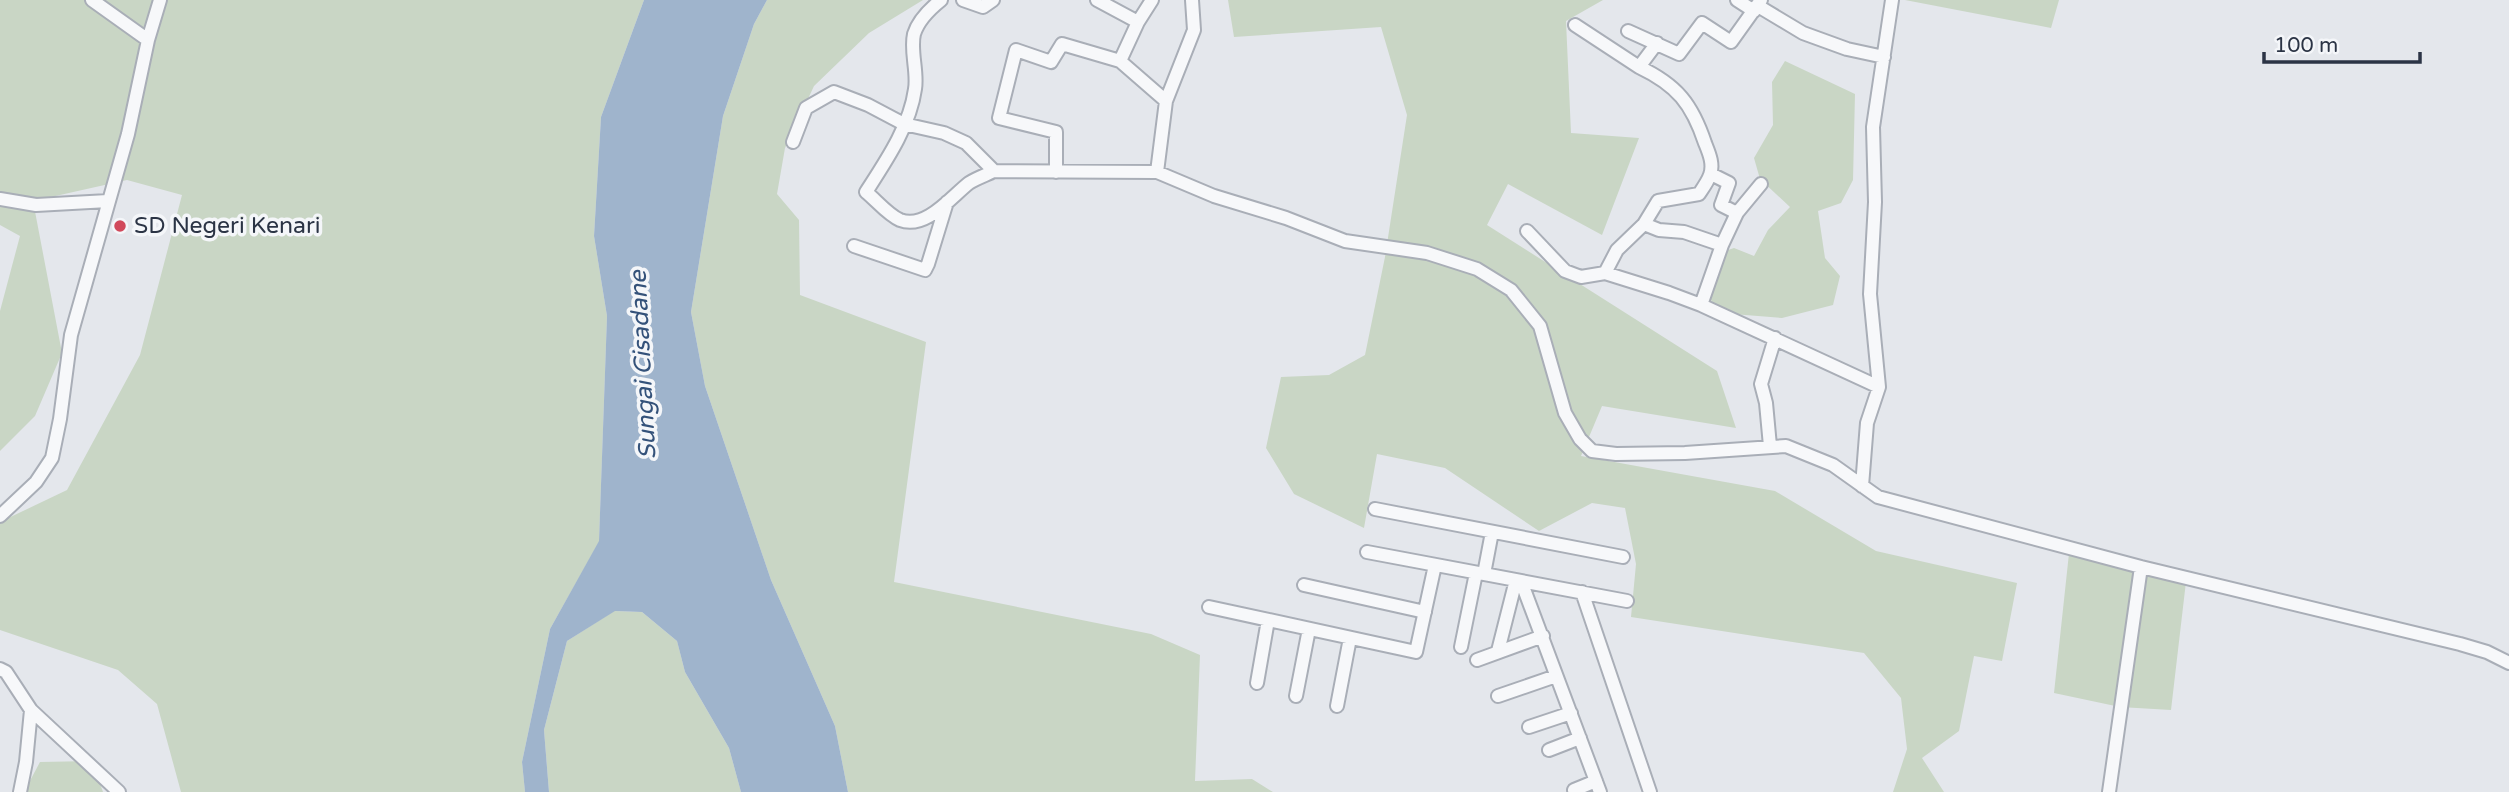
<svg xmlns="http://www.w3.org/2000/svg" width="2509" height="792" viewBox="0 0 2509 792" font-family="'Varela Round',sans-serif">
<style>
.green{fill:#c9d6c5}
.water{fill:#9fb4cc}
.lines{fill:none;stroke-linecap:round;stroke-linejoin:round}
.minor-casing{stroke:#a9aeb7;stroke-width:16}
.minor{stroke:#f7f8fa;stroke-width:12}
.poi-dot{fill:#d1495b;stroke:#f4f6f9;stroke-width:2.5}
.labels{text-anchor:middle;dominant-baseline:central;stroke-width:7;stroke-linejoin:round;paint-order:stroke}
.poi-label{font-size:23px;fill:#2b3445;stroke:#f4f6f9;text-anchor:start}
.water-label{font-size:24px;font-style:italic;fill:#34527a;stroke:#f4f6f9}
</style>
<rect width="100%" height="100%" fill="#e4e7ec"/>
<path class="green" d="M0,0h644l-43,117 -7,119 13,80 -8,226 -49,87 -28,133 3,30h-344l-24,-88 -39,-34 -118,-40v-108l67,-32 73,-135 42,-160 -55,-15 -94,21 29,152 -27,63 -35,35v-140l20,-75 -20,-11z
M767,0h156l-54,33 -55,53 -29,62 -8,46 22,26 1,75 126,47 -32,240 257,52 49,21 -5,126 57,-2 21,13h-425l-13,-66 -64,-146 -66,-194 -14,-74 32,-196 31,-92z
M1228,0h375l-37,21 5,112 68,5 -37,97 -94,-51 -21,41 230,146 19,57 -134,-22 -21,50 194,35 101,60 141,32 -15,78 -28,-5 -15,75 -37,27 22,34h-51l14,-43 -6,-51 -37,-45 -233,-36 5,-53 -11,-56 -33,-5 -53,28 -94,-63 -68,-14 -13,74 -70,-34 -28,-46 15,-71 48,-2 36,-20 20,-98 22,-142 -26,-88 -147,10z
M1905,0h154l-8,28z
M1785,61l70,33 -2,86 -12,23 -23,8 7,47 15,18 -7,29 -51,13 -62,-5 -16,-23 12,-36 18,-6 20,8 14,-26 22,-23 -30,-28 -6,-21 19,-33 -1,-43z
M2070,544l117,29 -16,137 -51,-3 -66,-14z
M614,611l28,1 35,29 8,31 44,76 12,44h-192l-5,-62 23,-89z
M92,761l11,31h-79l16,-30z"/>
<path class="water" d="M644,0h123l-13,24 -31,92 -32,196 14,74 66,194 64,146 13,66h-107l-12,-44 -44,-76 -8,-31 -35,-29 -27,-1 -48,30 -23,89 5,62h-24l-3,-30 28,-133 49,-88 8,-225 -13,-80 7,-119z"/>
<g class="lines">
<g class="minor-casing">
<path id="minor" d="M92,0l56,40
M941,0c-10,8 -23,21 -27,34 -4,17 4,38 1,55 -5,37 -29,72 -49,103 10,8 22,23 34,28 26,10 51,-23 69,-37 8,-5 17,-8 25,-12l163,1 57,24 72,22 59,23 82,12 50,16 34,21 29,36 25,87 15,26 12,12 24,3 69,-1 101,-7 47,19 45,32 263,70 319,77 27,8 22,11
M963,0l20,7 10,-7
M1097,0l41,22
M1737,0l17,11
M1758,6l45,27 44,16 37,8
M1575,25l64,42 18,-24
M1628,31l51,23 23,-31 29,19 30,-42
M1120,61l18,-39 14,-22
M793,142l13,-34 28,-16 34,13 36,19 40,9 22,10 28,28
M1056,172v-40l-57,-14 17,-68 35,12 11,-18 58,17 46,40
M1157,172l9,-71 28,-71 -2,-30
M1711,174l18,9 -8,22 16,8
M0,199l36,6 72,-4
M1644,224l15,6 25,2 38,13
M1527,231l38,40 16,6 24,-4 64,20 32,12 178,82
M854,246l71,24 3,-6 19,-62
M1605,273l12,-23 27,-26 14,-23 41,-7c4,-6 9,-13 11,-19 4,-11 -1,-22 -5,-32 -13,-39 -28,-58 -66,-76
M1701,305l21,-60 15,-32 24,-29
M1770,446l-4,-43 -5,-19 14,-46
M1862,486l5,-63 12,-36 -9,-93 5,-92 -2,-75 19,-127
M1375,509l248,48
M0,516l36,-34 16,-24 8,-39 11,-84 57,-201 20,-94 12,-40
M1367,552l260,49
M1484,574l8,-42
M1521,581l79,211
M1304,585l121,27
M1582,592l68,200
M1209,607l207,45 19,-87
M1461,647l15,-74
M1498,651l18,-71
M1477,660l66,-24
M0,669l6,3 25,38 88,82
M1257,683l11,-63
M1296,696l13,-67
M1498,696l58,-20
M1337,706l13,-68
M1529,727l42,-14
M1549,750l31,-12
M1574,790l22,-9
M20,792l6,-30 5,-52
M2109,792l32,-225"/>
</g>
<use href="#minor" class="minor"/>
</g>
<circle class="poi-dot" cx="120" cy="226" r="7"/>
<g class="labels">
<g class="poi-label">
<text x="134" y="226">SD Negeri Kenari</text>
</g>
<g class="water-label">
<text transform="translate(643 365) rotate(-93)">Sungai Cisadane</text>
</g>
</g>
<path d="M2264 52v10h156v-10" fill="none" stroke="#2b3445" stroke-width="3.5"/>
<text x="2274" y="52" font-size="21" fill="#2b3445" stroke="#f4f6f9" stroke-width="5" paint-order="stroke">100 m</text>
</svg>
